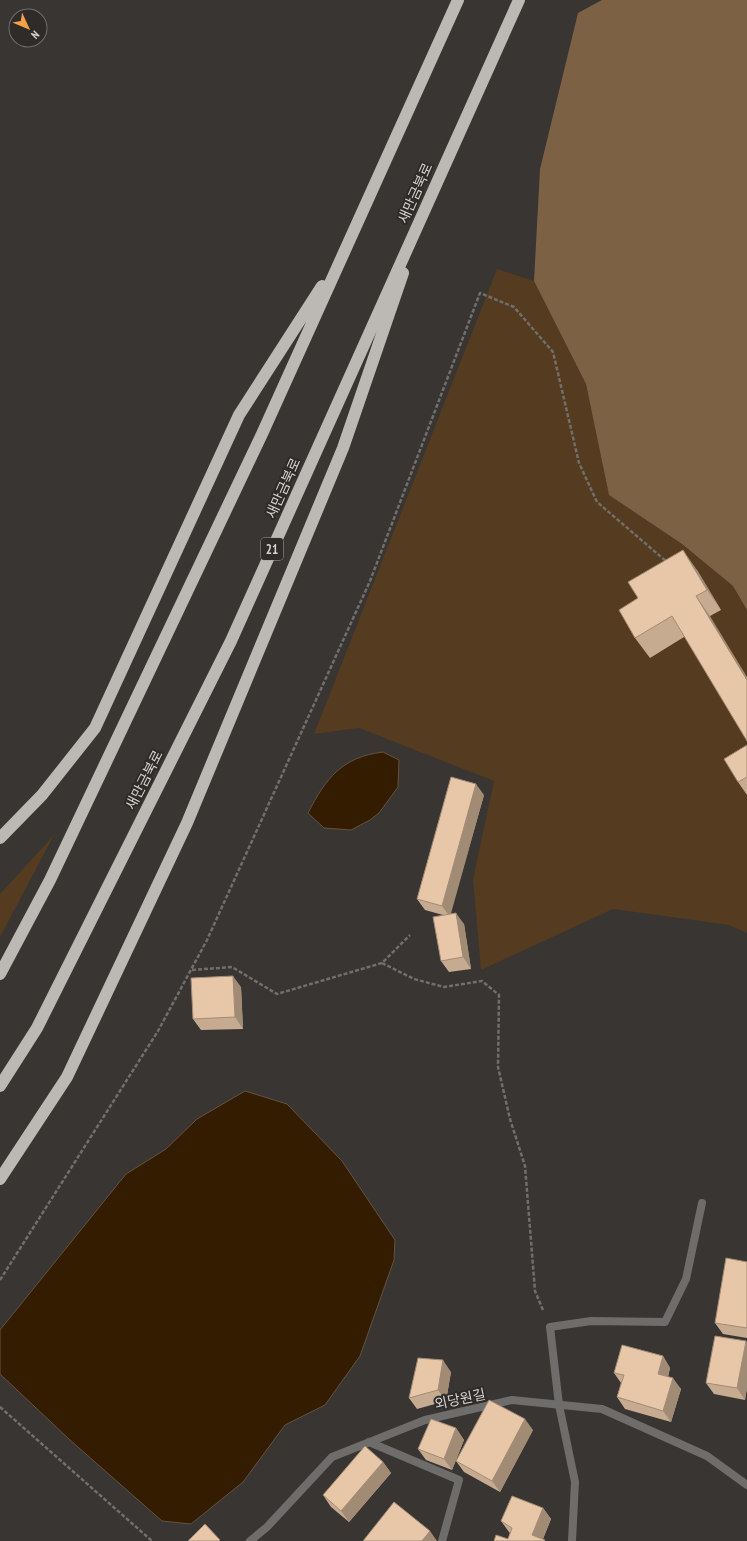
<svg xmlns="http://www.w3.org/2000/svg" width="747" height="1541" viewBox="0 0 747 1541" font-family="'PT Sans Narrow','Noto Sans KR',sans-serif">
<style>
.green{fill:#553b1f}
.forest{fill:#7d6144}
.water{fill:#341c00;stroke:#64533f}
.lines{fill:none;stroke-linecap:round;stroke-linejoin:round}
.path{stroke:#716e6c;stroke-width:2.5;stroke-dasharray:4 2;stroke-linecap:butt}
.lane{stroke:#6e6d6b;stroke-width:8}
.street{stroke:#6e6d6b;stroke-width:8}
.highway{stroke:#bcb8b3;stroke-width:12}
.wall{fill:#c7ab90}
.shaded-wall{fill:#a28b75}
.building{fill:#e7c7a7;stroke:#a28b75}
.labels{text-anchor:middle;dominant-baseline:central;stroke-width:4;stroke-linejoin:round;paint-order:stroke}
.shield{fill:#2e2b28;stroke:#a3a19e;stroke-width:1}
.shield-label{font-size:13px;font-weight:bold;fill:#d5d3d1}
.street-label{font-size:14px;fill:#d5d3d1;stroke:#2e2b28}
</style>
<rect width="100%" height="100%" fill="#383532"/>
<path class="green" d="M497,269l37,12 52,103 23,111 73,49 51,42 14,24v323l-18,-8 -116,-16 -132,61 -8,-91 21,-98 -135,-53 -45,6z
M54,835l-54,102v-43z"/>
<path class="forest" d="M602,0h145v610l-14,-24 -51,-42 -73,-49 -23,-111 -52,-103 6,-112 38,-156z"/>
<path class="water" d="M383,752l16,8 -1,27 -19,26 -9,7 -19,10 -27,-2 -16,-15c18,-35 34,-56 75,-61z
M245,1091l42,13 55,57 53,79 -1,20 -34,96 -35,49 -40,20 -42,57 -52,42 -29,-3 -92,-81 -70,-66v-44l126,-156 40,-25 31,-30z"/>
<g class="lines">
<path class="path" d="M382,963l32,16 30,8 38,-6 17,14 -1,72 12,52 15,47 10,125 8,19
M192,970l40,-3 45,27 105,-31 28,-28
M0,1280l158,-249 49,-91 163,-359 110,-288 34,14 39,45 26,111 18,39 70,60
M0,1407l152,134"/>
<path class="lane" d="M559,1405l-9,-78 41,-6 74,1 21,-43 16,-76
M369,1442l90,38 -17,61"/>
<path class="street" d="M559,1405l16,77 -3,59
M250,1541l17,-14 65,-70 93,-37 87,-20 90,9 105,47 40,29"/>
<path class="highway" d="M0,838l42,-43 53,-67 144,-313 83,-129
M0,974l50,-94 212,-446 196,-434
M0,1086l37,-58 194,-387 288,-641
M0,1179l67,-102 120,-254 156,-375 60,-175"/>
</g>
<path class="wall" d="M697,570l24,40 -11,6 -26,21 -34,21 -15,-20z
M747,745v50l-9,-13z
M484,795l-34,119 14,10 7,45 -22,3 -8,-11 2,-46 -18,-5 -8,-11z
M241,987l2,42 -42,1 -8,-11z
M747,1262v76l-24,-4 -8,-11z
M746,1341l1,2v45l-2,12 -31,-6 -8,-11z
M663,1356l7,12 -2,9 13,12 -10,33 -46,-13 -8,-12 4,-14 -7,-10z
M451,1372l-5,29 -29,8 -8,-11z
M456,1428l8,12 -12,30 -26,-10 -8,-11z
M533,1430l-33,62 -36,-20 -8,-11z
M383,1462l8,11 -42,49 -18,-15 -8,-12z
M543,1508l8,11 -8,20h-35l2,-6 -1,-1 -8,-11z"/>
<path class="shaded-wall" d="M683,550l14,20 24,40 -14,-20z
M696,596l14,20 37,61v3z
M476,784l8,11 -34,122 -8,-11z
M456,913l8,11 7,45 -8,-12z
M233,976l8,11 2,42 -8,-12z
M746,1341l1,2v45l-2,12 -8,-12z
M663,1356l7,12 -4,17 -8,-11z
M443,1360l8,12 -5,29 -8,-11z
M673,1378l8,11 -10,33 -8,-11z
M525,1419l8,11 -33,62 -8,-11z
M456,1428l8,12 -12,30 -8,-11z
M383,1462l8,11 -42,49 -8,-11z
M543,1508l8,11 -9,22 -10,-6z
M430,1531l7,10h-15z"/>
<path class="building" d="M683,550l24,40 -11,6 51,84v61l-75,-125 -37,22 -16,-28 19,-12 -10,-16z
M747,745v32l-9,5 -14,-23z
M451,777l25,7 -34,122 -25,-7z
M456,913l7,44 -22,4 -8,-44z
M233,976l2,41 -42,2 -2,-41z
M726,1258l21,4v66l-32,-5z
M715,1336l31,5 -9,47 -31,-5z
M622,1345l41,11 -5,18 15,4 -10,33 -46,-14 7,-22 -10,-2z
M418,1358l25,2 -5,30 -29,8z
M489,1400l36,19 -33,62 -36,-20z
M431,1419l25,9 -12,31 -26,-10z
M365,1446l18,16 -42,49 -18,-16z
M512,1496l31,12 -11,27 13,5 -1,1h-50l2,-6 12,4 4,-11 -11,-7z
M394,1502l36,29 -8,10h-59z
M205,1524l15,16 -1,1h-31z"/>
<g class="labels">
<rect class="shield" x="261" y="538" width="22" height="22" rx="3"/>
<g class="shield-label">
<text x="272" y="549">21</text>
</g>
<g class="street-label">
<text transform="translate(415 193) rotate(-66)">새만금북로</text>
<text transform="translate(283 488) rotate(-66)">새만금북로</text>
<text transform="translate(144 780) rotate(-63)">새만금북로</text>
<text transform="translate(460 1399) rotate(-12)">외당원길</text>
</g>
</g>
<g transform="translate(28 28) rotate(134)"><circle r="19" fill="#2e2b28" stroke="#716e6c"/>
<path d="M0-3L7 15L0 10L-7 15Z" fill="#f4a344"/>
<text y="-6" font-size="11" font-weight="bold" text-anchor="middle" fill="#d5d3d1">N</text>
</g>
</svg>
